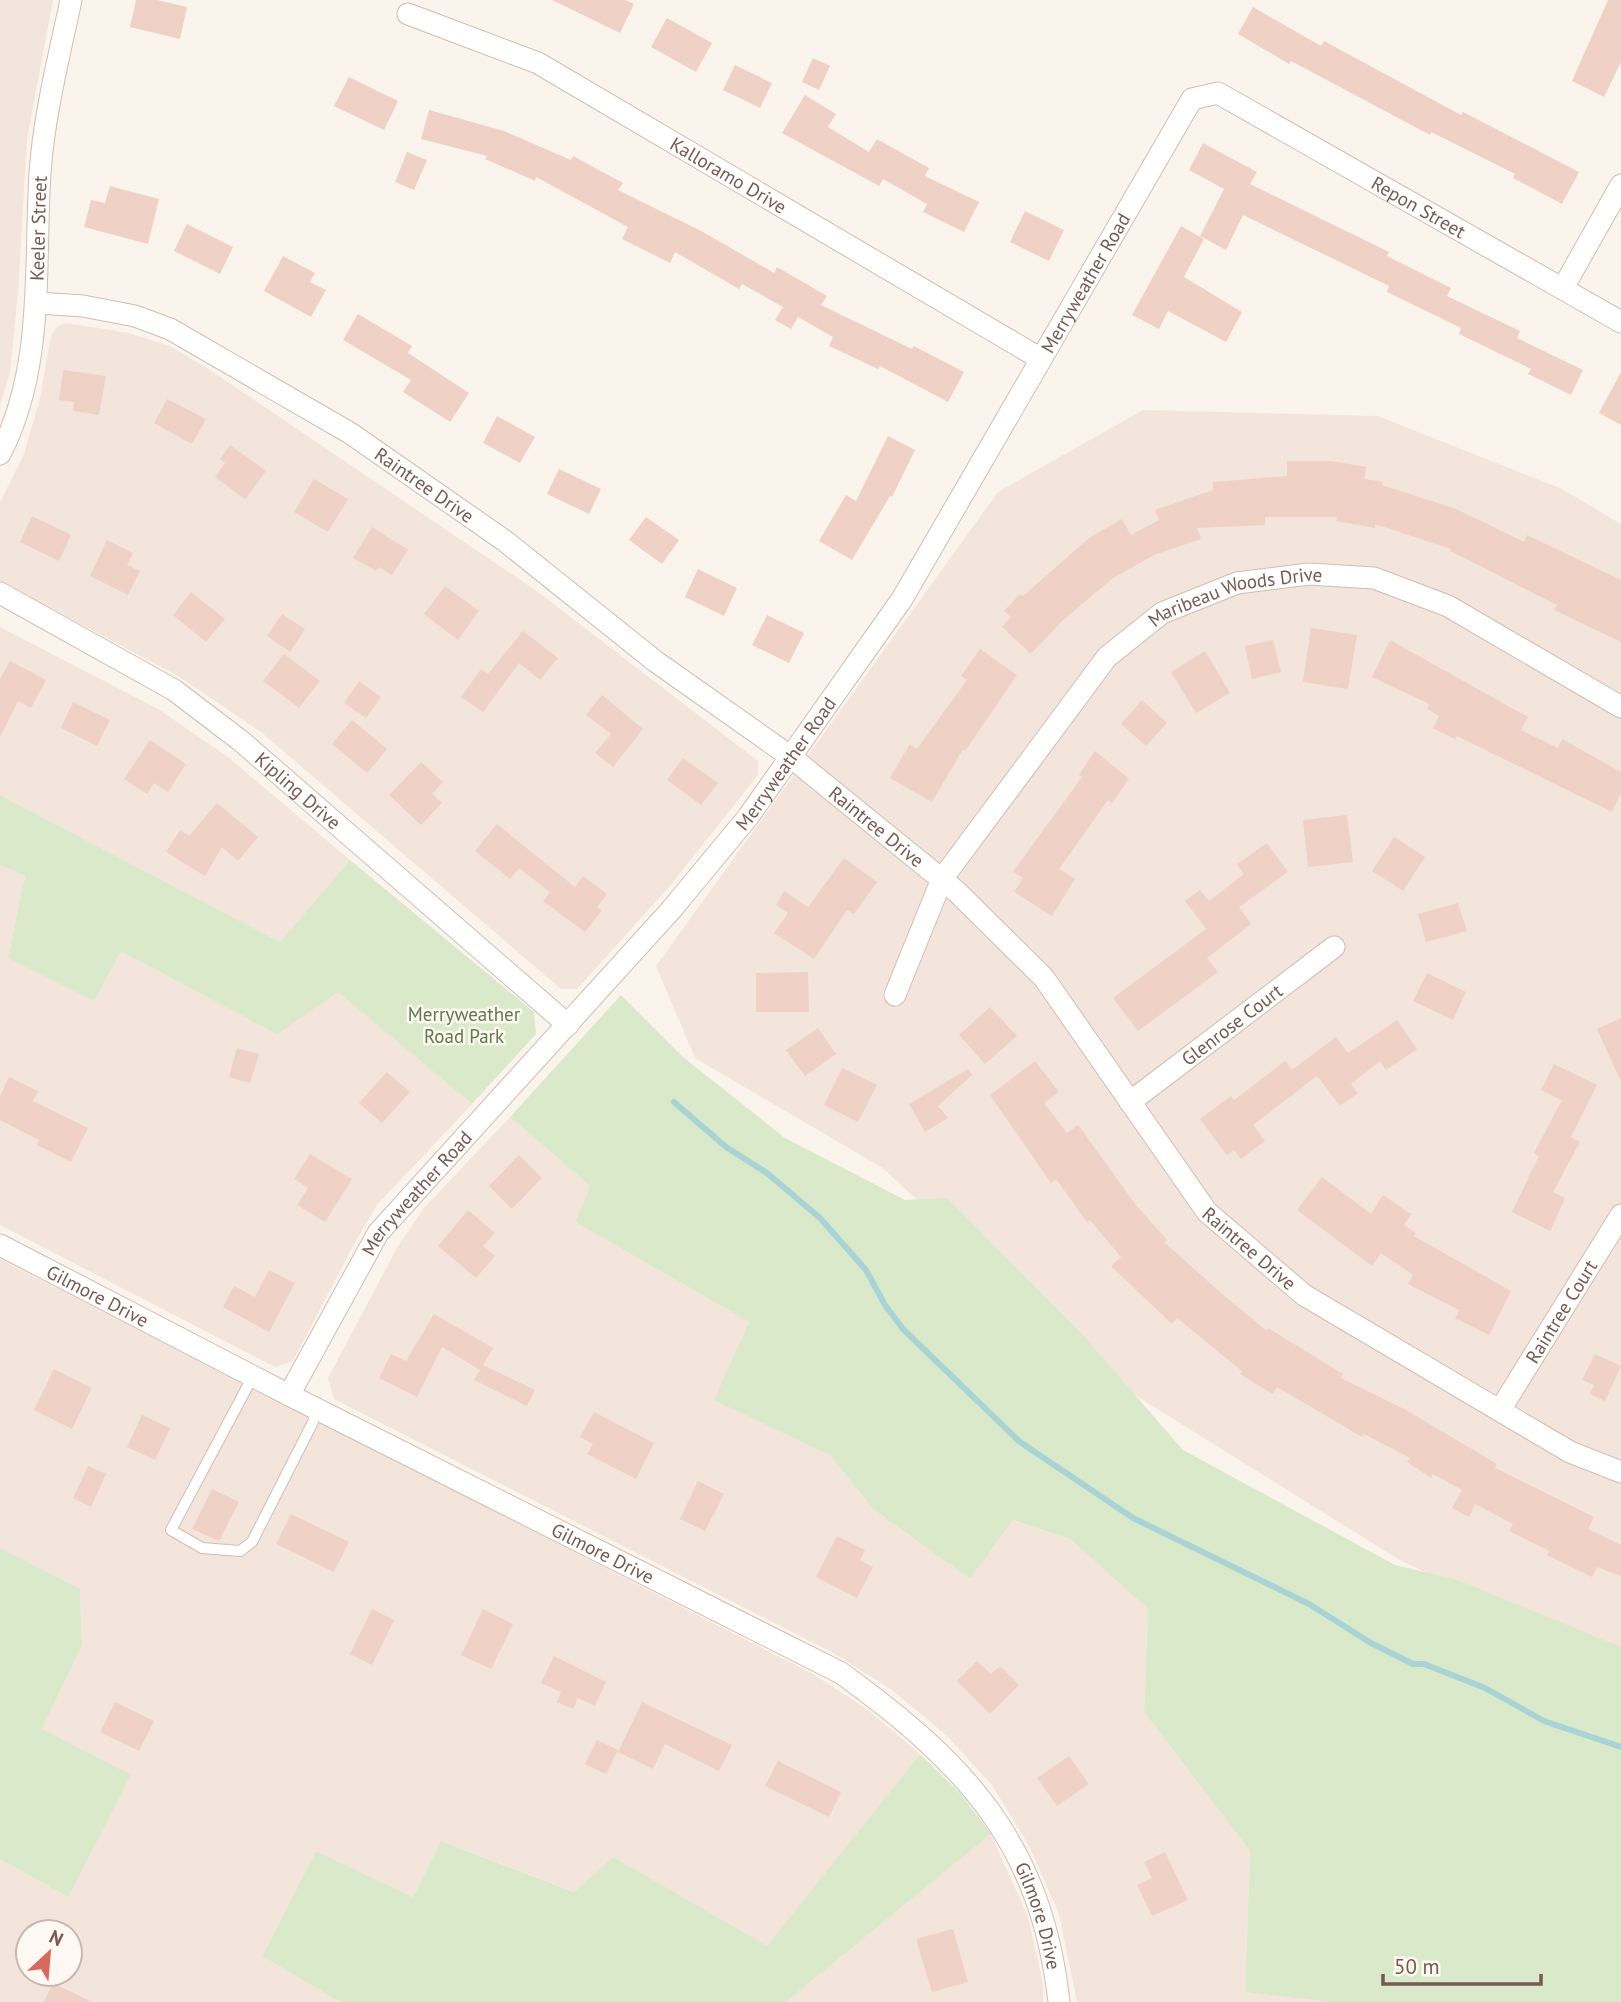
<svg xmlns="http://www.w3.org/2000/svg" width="1621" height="2002" viewBox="0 0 1621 2002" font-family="'PT Sans',sans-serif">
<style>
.residential{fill:#f3e5db;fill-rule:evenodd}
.green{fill:#dbe9cb}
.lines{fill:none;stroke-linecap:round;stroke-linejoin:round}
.stream{stroke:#a9d4d5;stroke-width:6}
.building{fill:#efd1c6}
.lane-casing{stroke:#d0bdb4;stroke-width:12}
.street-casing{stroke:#d0bdb4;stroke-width:23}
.lane{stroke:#fff;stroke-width:10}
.street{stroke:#fff;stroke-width:21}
.labels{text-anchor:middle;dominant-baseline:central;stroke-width:5;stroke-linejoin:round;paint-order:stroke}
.street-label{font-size:19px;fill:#765950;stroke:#fef8f3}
.park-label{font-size:19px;fill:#5e7a49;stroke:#fef8f3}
</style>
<rect width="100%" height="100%" fill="#fbf4ec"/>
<path class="residential" d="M0,0h53l-26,138 -9,155 -8,79 -10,34z
M66,323l63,10 41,13 37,22 331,224 220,169v14l-89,112 -92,102h-16l-300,-257 -83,-56 -178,-95v-79l24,-48 16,-56 11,-62 6,-9z
M1143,410l235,6 184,73 59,35v1143l-223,-108 -260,-162 -257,-230 -186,-109 -39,-92 342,-474z
M0,627l158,82 70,48 122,103 -70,82 -280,-147z
M0,865l25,11 -17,82 113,-7 156,82 61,-42 134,113 -95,101 -24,41 -60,115 -18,6 -275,-142z
M510,1117l80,69 -15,36 174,100 -34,78 116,56 42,53 97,70 43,-59 57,19 78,70 -4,103 106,139 -5,141 84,10h-252l-18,-88 -29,-66 -38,-63 -46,-50 -54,-45 -57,-36 -501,-255 -6,-21 70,-132 26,-38z
M0,1259l813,415 55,36 52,44 -153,193 -154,-90 -38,35 -134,-51 -28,56 -97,-46 -54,105 78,46h-340v-143l68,38 -26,-168 40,-84 -2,-55 -80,-42zM28,1932h42v42h-42z
M991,1834l37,83 15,66v19h-257z"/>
<path class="green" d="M0,795l280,147 70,-82 184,152 2,22 -64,70 -134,-112 -61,42 -156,-83 -27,50 -86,-43 17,-82 -25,-11z
M621,995l62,62 102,81 120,62 42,-2 135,136 101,116 212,115 63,15 163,67v355h-292l-84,-10 5,-141 -106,-139 4,-103 -78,-70 -57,-19 -43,59 -97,-70 -42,-53 -117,-56 35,-78 -174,-100 15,-36 -80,-69z
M0,1548l80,41 2,56 -40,84 89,46 -63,122 -68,-38z
M920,1754l41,40 30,40 -205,168h-446l-78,-46 54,-105 97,46 28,-56 133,51 39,-35 154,89z"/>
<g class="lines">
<path class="stream" d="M674,1102l52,45 41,26 53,45 46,52 19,35 18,24 117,113 113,76 176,86 62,39 42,21h11l61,24 59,33 77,26"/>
</g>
<path class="building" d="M136,0h21l30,7 -7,32 -50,-12z
M552,0h73l9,4 -14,29z
M1608,0h13v62l-17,35 -32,-16z
M1253,7l68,39 3,-5 137,74 2,-3 116,60 -17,32 -49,-26 2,-4 -84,-42 -1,3 -139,-74 -2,3 -51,-30z
M667,18l45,25 -16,29 -45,-25z
M813,58l17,8 -11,24 -17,-8z
M735,65l37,18 -12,25 -37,-18z
M349,77l49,24 -14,29 -50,-24z
M805,95l31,19 -8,13 41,25 8,-13 52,29 -4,8 54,26 -15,30 -41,-20 4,-8 -44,-25 -4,7 -97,-53z
M429,110l75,21 67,29 2,-4 50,27 -5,7 85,42 71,41 3,-6 50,29 -6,9 91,44 2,-3 50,26 -16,30 -68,-36 -2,3 -49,-23 4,-9 -35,-20 -7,12 -16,-9 8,-13 -41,-23 -3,5 -64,-37 -5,11 -48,-24 6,-12 -92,-50 -1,4 -50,-22 2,-3 -66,-17z
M1203,143l54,29 -7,12 139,68 -2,4 64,32 -4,8 73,35 -3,7 66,32 -12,25 -43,-21 3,-5 -72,-35 2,-6 -74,-36 2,-6 -146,-71 -17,35 -26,-14 24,-47 -35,-19z
M407,152l20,8 -13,30 -19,-8z
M110,186l49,13 -11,45 -64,-17 7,-27 14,3z
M1025,211l39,19 -15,31 -39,-19z
M187,224l46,23 -13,27 -46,-23z
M1181,226l23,13 -20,38 58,35 -16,30 -58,-31 -9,18 -27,-14z
M283,256l32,17 -5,9 16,8 -15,27 -47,-26z
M358,314l54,32 -4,7 61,40 -19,29 -47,-30 8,-12 -68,-40z
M63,370l43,6 -7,39 -26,-4 1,-9 -15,-2z
M1621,372v53l-22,-12z
M167,399l39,20 -14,25 -38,-21z
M497,416l38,21 -15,26 -37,-20z
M888,436l27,14 -23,47 -2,-1 -38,64 -33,-19 27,-46 10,6z
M230,445l36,26 -21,28 -30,-22 10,-14 -5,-4z
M1287,461h44l35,6 -2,12 19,3 -1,3 74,24 68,33 3,-7 94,45v62l-67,-32 3,-5 -107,-54 1,-2 -76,-25v4l-39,-7 1,-4h-72v8l-68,3 4,11 -47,16 -41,23 -51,43 -31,33 -29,-27 9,-10 -7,-6 16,-17 3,2 66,-58 33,-19 9,16 28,-15 -4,-10 58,-20v-8l74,-6z
M559,469l42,20 -12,25 -42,-20z
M314,479l34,20 -20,33 -34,-20z
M32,516l39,19 -12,26 -39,-19z
M646,517l33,23 -17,24 -33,-24z
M372,527l36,23 -16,25 -13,-8 -3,4 -23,-13z
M107,540l26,13 -6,12 13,6 -12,24 -38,-19z
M698,569l39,19 -13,28 -39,-19z
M445,586l34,25 -21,29 -34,-26z
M191,592l34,27 -19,23 -33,-27z
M282,614l23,15 -15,23 -23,-16z
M767,615l37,18 -15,30 -37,-18z
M1311,628l46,7 -9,54 -45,-7z
M523,631l35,27 -18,22 -21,-17 -36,49 -22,-15 20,-28 7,5z
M1273,640l8,32 -29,7 -7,-33z
M1390,640l138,77 -7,13 37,18 4,-9 59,33v21l-9,19 -155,-76 -2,3 -22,-11 6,-12 -12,-7 2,-5 -57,-27z
M980,649l37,26 -52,76 -2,-2 -31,53 -42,-24 20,-34 7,5 50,-69 -6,-4z
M1205,651l25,42 -34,20 -25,-41z
M284,654l36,27 -21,27 -36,-27z
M10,661l36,19 -15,28 -13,-7 -18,36v-58z
M359,681l22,16 -15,21 -22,-15z
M602,695l41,34 -30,38 -18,-14 16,-19 -25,-19z
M1142,700l25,23 -21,23 -25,-22z
M73,702l37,18 -13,26 -36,-18z
M352,720l35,29 -20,24 -35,-29z
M150,740l36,24 -18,28 -14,-9 -7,11 -23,-15z
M1095,751l34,28 -17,24 -4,-3 -49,69 16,10 -23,37 -38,-24 9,-14 -10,-6 69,-95 -3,-2z
M683,758l35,25 -17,22 -34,-25z
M421,762l22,20 -11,12 10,9 -21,22 -32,-30z
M217,803l41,34 -20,24 -16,-14 -17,29 -39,-24 14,-22 9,6z
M1347,815l6,47 -45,5 -5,-47z
M497,824l78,63 8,-11 24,18 -10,13 5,3 -17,22 -42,-31 7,-9 -31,-24 -9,11 -35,-28z
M1394,837l31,20 -22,34 -31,-20z
M1267,843l21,29 -49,35 12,17 -44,34 11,14 -80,59 -25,-33 93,-69 -21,-28 15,-11 9,11 35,-27 -7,-10z
M844,858l33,24 -23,32 -7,-4 -33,49 -40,-26 14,-20 -12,-8 8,-14 24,16z
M1458,903l9,28 -41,11 -8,-28z
M808,972l1,40h-53v-39z
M1427,973l39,19 -13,28 -40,-19z
M990,1007l27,29 -32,28 -26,-29z
M1621,1018v64l-24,-53z
M1397,1020l20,29 -31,21 -6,-9 -29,23 7,9 -18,13 -23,-30 -64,49 12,16 -24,18 -7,-9 -7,5 -27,-36 31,-23 3,4 51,-39 7,9 44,-33 12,16z
M818,1028l18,26 -31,22 -19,-26z
M237,1048l22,6 -9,29 -21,-6z
M1035,1061l24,31 -15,11 23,30 11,-8 58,80 31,35 -3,2 57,51 46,38 1,-3 75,46 -2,4 65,32 91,54 -2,4 99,49 -6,12 33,16v31l-24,-9 -5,10 -45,-22 2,-4 -40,-20 4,-7 -38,-20 -6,13 -17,-9 10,-18 -29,-16 -2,4 -24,-16 3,-4 -46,-24 -2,3 -85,-50 -4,7 -33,-20 2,-3 -65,-53 -5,6 -61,-58 10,-9 -31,-37 -3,2 -31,-43 -5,4 -61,-88z
M1554,1064l43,21 -26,52 9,5 -27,50 12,6 -15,33 -38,-19 27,-56 -5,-3 28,-53 -21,-10z
M842,1068l35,17 -19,37 -34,-17z
M968,1069l4,6 -34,31 10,12 -23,14 -16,-28z
M387,1072l23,20 -28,31 -23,-20z
M9,1077l29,14 -5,10 55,27 -17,34 -34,-17 2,-5 -39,-20v-24z
M310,1154l42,25 -27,43 -28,-17 11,-17 -14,-9z
M519,1155l23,23 -30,31 -23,-23z
M1322,1177l49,37 12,-19 28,19 -7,11 12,8 -2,3 97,55 -22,44 -34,-17 4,-8 -51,-26 5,-9 -32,-22 -9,13 -75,-56z
M468,1210l27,23 -12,13 12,10 -19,22 -38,-32z
M269,1270l26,13 -26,49 -46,-25 11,-21 21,11z
M434,1314l59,34 -13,22 -38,-23 -25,50 -38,-19 12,-24 15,7z
M1595,1354l26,12 -16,35 -15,-7 4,-9 -12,-5z
M483,1365l52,25 -8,16 -53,-26z
M54,1369l38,19 -20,41 -38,-19z
M594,1412l60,31 -18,36 -49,-25 6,-10 -13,-7z
M142,1415l28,13 -15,32 -28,-13z
M88,1466l18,8 -15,33 -18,-9z
M698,1481l26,13 -19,37 -25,-12z
M212,1489l27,13 -20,39 -27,-12z
M291,1514l58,28 -15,30 -58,-28z
M837,1536l28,14 -5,10 13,7 -16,31 -41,-21z
M372,1609l22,11 -22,45 -22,-11z
M483,1609l30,15 -22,45 -30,-14z
M554,1656l52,26 -11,24 -17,-8 -5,11 -16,-7 4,-10 -20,-9z
M977,1661l14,13 9,-8 19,19 -29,29 -33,-33z
M115,1702l39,19 -15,30 -39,-19z
M642,1702l90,43 -13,26 -54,-27 -12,25 -35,-17z
M597,1740l21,10 -12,24 -21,-10z
M1069,1756l20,28 -32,22 -20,-28z
M778,1761l63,31 -12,25 -64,-31z
M1165,1852l23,48 -36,16 -15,-31 15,-7 -8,-16z
M953,1929l15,53 -36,10 -16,-53z
M53,1983l39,19h-48z"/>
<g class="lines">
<g class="lane-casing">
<path id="lane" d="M253,1376l-82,154 31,18 38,3 12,-9 61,-120 3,-13"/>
</g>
<g class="street-casing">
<g id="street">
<path id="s1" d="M408,14l130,49 503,296"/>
<path d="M1563,288l58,-103"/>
<path id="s2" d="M38,303l45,3 52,10 35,13 180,104 155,108 150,120 136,96 165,134 88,87 163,234 97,83 266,157 51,20"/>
<path id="s3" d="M0,454c45,-87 34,-187 40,-281 4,-58 19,-116 31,-173"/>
<path id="s4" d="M0,593l174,97 67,51 327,284"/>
<path id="s5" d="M895,995l47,-116 165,-222 55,-44 75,-30 72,-9 65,4 74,28 173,101"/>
<path id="s6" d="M1130,1102l204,-155"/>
<path id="s7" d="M0,1245l289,150 552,278c124,90 200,169 218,329"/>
<path id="s8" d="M289,1395l89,-162 293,-323 77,-93 154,-218 290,-500 26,-6 403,229"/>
<path id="s9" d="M1500,1410l121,-195"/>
</g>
</g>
<use href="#lane" class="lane"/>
<use href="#street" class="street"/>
</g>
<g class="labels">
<g class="street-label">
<text stroke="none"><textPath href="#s1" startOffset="360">Kalloramo Drive</textPath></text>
<text stroke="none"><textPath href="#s8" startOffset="1844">Repon Street</textPath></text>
<text stroke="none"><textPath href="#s3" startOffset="231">Keeler Street</textPath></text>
<text stroke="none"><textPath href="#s8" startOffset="1374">Merryweather Road</textPath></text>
<text stroke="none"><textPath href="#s2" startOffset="434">Raintree Drive</textPath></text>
<text stroke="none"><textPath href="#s5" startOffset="548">Maribeau Woods Drive</textPath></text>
<text stroke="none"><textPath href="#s8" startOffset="807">Merryweather Road</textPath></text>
<text stroke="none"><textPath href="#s4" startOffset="359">Kipling Drive</textPath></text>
<text stroke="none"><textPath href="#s2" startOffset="1001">Raintree Drive</textPath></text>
<text stroke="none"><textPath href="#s6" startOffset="128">Glenrose Court</textPath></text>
<text stroke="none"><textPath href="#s8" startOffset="240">Merryweather Road</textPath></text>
<text stroke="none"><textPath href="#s2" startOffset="1568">Raintree Drive</textPath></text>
<text stroke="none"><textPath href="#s7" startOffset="110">Gilmore Drive</textPath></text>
<text stroke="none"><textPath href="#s9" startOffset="116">Raintree Court</textPath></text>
<text stroke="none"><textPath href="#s7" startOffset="677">Gilmore Drive</textPath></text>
<text stroke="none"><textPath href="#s7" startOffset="1264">Gilmore Drive</textPath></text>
</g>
<g class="park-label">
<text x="464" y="1014">Merryweather<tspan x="464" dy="22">Road Park</tspan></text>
</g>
</g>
<g transform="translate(49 1953) rotate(26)"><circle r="33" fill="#fef8f3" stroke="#c8b8b2" stroke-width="2"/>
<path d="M0-5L12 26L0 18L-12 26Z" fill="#db685c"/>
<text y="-10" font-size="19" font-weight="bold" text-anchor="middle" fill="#765950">N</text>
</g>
<path d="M1383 1974v10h158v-10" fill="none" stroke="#765950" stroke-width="3.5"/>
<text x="1394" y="1974" font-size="21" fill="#765950" stroke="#fef8f3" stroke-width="5" paint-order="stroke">50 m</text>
</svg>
